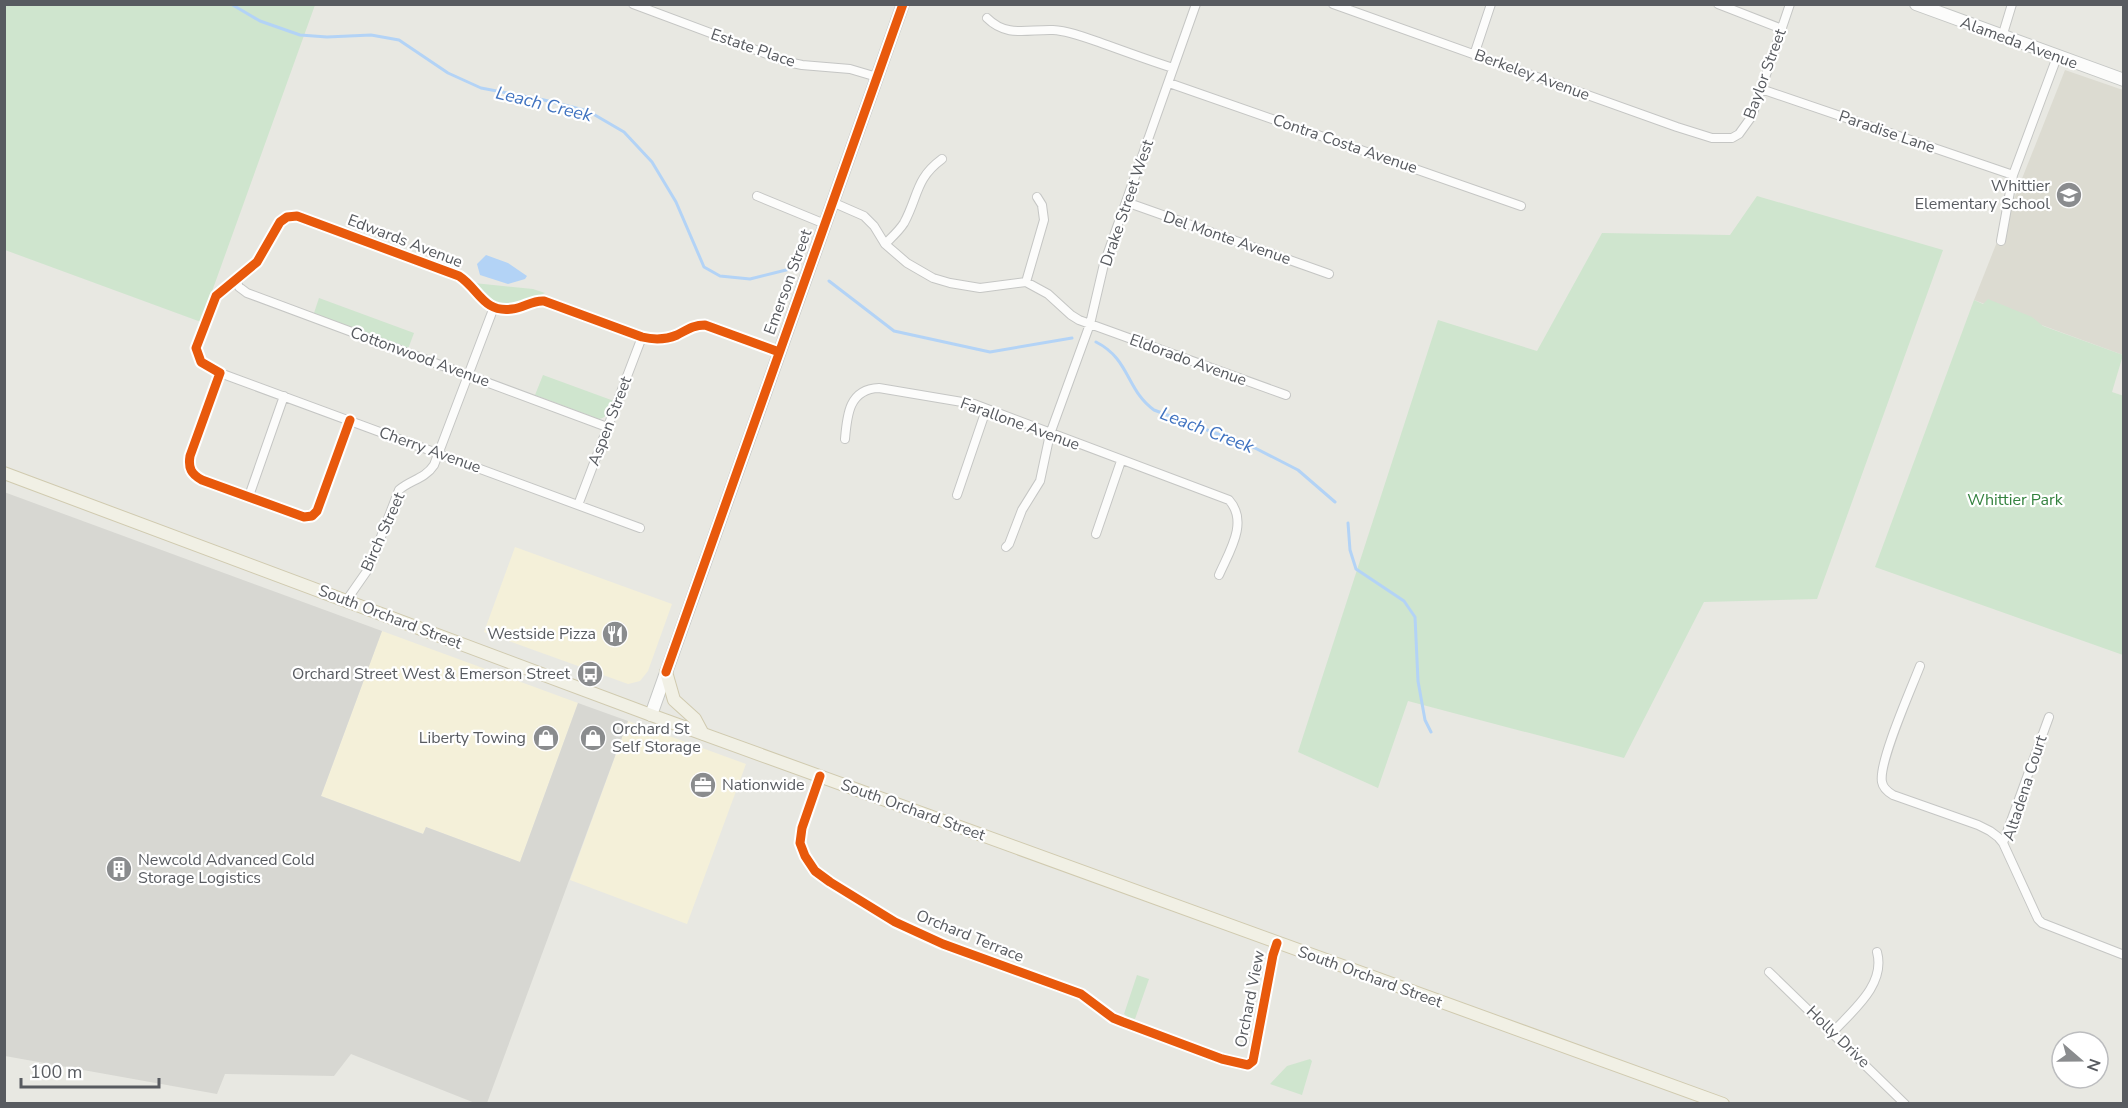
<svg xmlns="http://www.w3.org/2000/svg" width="2128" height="1108" viewBox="0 0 2128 1108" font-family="'Nunito Sans',sans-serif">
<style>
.commercial{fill:#f4f0d9}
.industrial{fill:#d7d7d2}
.education{fill:#dcdbd1}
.green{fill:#cfe5ce}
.water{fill:#b3d3f6}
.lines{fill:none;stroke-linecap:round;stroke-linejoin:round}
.stream{stroke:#b3d3f6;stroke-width:3}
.street-casing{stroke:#c5c6c4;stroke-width:10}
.secondary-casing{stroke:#c5c7c5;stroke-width:14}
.primary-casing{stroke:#d0caaf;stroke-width:14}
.street{stroke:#fcfcfb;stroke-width:8}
.secondary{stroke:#fcfcfb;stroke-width:12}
.primary{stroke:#f1f0e5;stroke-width:12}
.cycleway-casing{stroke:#fff;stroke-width:13}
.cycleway{stroke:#e8590c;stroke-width:9}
.labels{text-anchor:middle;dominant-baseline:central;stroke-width:4.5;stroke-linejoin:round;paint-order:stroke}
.street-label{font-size:16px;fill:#585b60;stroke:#fff}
.poi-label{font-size:16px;fill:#585b60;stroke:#fff;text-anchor:end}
.park-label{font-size:16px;fill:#34823f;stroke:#fff}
.water-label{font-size:18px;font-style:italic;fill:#4073c0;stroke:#fff}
</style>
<rect width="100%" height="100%" fill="#e8e8e2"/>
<path class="commercial" d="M515,547l157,57 -24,67 -8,10 -12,3 -144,-52z
M382,631l196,72 -58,159 -94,-35 -2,7 -103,-38z
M628,721l118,43 -59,160 -117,-44z"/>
<path class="industrial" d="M4,492l378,139 -61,165 102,38 3,-7 94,35 58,-159 50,18 -141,382h-12l-124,-49 -17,22 -109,-2 -8,20 -212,-38z"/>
<path class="education" d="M2065,70l58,20v265l-149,-55z"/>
<path class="green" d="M4,5h311l-114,317 -196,-72z
M1757,196l186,54 -126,349 -113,3 -80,156 -216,-57 -30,87 -80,-36 140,-432 99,31 65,-118 128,2z
M474,283l59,6 12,4c-29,13 -50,23 -71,-10z
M319,298l95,35 -6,16 -94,-36z
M1988,299l44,18 11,9 80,29 -11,37 12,4 -1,259 -248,-88 99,-267 9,4z
M543,375l71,26c-4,8 -5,16 -15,18l-64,-24z
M1137,975l12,4 -14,40 -7,-2 -4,-3z
M1310,1059l2,2 -10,34 -32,-11 17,-18z"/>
<path class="water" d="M486,255l22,8 19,13 -2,3 -17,5 -28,-9 -3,-11z"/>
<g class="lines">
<path class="stream" d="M231,4l29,17 40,14 27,2 44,-2 28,5 49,33 33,15 63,12 44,11 36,21 28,30 24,40 28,65 16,9 30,3 40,-10
M829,281l65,50 96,21 82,-14
M1096,342c34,17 30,48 58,68l101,38 43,22 37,32
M1348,523l2,27 6,19 48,32 11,16 3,64 7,39 6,12"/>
<g class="street-casing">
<path id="street" d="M633,4l155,58 14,3 48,4 27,8
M1333,4l344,123 35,11h20l7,-4 13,-18 38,-112
M1718,4l64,25
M987,18c20,20 41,11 66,12 18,1 36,9 54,15 22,8 44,16 66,23
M2002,37l10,-33
M1474,55l17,-51
M1169,83l352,123
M1761,89l252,86
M757,196l68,28
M832,202l32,14 10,10 11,18 22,19 26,15 17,5 30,5 46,-6 22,12 23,21 8,5 207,75
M1126,202l203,72
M2001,241l12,-66 44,-118
M885,244c7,-7 14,-13 19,-21 15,-28 11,-44 38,-64
M236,281l3,6 8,6 360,134
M1026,282l18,-62 -2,-15 -5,-8
M220,373l420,155
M350,420l-33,91 -5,5 -8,1 -102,-37c-11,-6 -14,-12 -12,-24l30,-83 -19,-11 -5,-14 20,-52 41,-34 23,-40 7,-5 10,-1 162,60c20,13 24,37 53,33 12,-1 20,-9 32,-8l98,36c12,3 23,3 35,-2 10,-5 16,-10 28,-10l74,27
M845,439c2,-24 4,-50 34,-51l95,16 255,96c20,22 0,52 -10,75
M957,495l29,-85
M249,496l35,-100
M578,505l64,-168
M1096,534l25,-73
M1006,547l3,-3 13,-34 18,-29 10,-47 40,-110 14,-60 92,-260
M346,601l23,-33 30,-78c11,-10 26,-11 35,-25l60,-158
M1920,666c-8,21 -42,97 -38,116 1,6 6,10 11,13l85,30 12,6 8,6 5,6 35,76 4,4 82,32
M820,776l-18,52 -2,15 5,13 10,15 15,11 65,40 48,22 138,50 32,24 10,4 99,37 26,6 5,-4 20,-106 4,-12
M2003,843l46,-126
M1769,972l136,132
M1833,1032c19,-21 53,-47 44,-80"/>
</g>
<g class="secondary-casing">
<path id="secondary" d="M1916,4l208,76
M651,715l252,-711"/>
</g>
<g class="primary-casing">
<path id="primary" d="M4,473l647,242 1072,389
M666,672l8,28 21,19 8,15"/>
</g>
<use href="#street" class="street"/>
<use href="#secondary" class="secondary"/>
<use href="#primary" class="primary"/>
<g class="cycleway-casing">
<path id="cycleway" d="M350,420l-33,91 -5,5 -8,1 -102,-37c-11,-6 -14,-12 -12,-24l30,-83 -19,-11 -5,-14 20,-52 41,-34 23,-40 7,-5 10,-1 162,60c20,13 24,37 53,33 12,-1 20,-9 32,-8l98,36c12,3 23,3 35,-2 10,-5 16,-10 28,-10l74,27
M666,672l237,-668
M820,776l-18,52 -2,15 5,13 10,15 15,11 65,40 48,22 138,50 32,24 10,4 99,37 26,6 5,-4 20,-106 4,-12"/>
</g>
<use href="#cycleway" class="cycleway"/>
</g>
<defs>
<g id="school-disc" transform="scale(1.35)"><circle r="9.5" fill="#8a8c8e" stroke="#fff"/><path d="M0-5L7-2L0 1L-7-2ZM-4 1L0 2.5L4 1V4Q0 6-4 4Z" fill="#fff"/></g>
<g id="restaurant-disc" transform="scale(1.35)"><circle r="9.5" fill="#8a8c8e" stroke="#fff"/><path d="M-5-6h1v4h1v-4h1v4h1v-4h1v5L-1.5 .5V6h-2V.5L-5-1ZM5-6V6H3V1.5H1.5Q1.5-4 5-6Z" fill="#fff"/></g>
<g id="bus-disc" transform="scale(1.35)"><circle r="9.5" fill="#8a8c8e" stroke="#fff"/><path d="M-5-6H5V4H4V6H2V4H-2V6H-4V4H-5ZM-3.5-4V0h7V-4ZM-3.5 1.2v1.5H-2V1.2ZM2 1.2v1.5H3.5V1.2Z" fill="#fff"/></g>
<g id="shop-disc" transform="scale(1.35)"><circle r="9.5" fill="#8a8c8e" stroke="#fff"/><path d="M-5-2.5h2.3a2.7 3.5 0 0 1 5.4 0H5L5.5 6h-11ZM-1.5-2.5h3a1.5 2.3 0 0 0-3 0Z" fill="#fff"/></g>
<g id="office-disc" transform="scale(1.35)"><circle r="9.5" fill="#8a8c8e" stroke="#fff"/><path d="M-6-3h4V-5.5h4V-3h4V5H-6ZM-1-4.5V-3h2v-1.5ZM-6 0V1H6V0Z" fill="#fff"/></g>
<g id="building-disc" transform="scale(1.35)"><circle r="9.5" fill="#8a8c8e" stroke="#fff"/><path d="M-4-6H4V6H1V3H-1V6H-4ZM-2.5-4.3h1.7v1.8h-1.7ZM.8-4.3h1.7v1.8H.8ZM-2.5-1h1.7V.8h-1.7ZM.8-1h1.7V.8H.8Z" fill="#fff"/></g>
</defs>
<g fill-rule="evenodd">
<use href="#school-disc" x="2069" y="195"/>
<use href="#restaurant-disc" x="615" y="634"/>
<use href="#bus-disc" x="590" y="674"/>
<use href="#shop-disc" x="546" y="738"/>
<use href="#shop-disc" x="593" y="738"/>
<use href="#office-disc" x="703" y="785"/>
<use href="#building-disc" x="119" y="869"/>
</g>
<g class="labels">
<g class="street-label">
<text transform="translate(2019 43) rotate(20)">Alameda Avenue</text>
<text transform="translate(753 48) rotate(19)">Estate Place</text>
<text transform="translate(1765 74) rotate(-70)">Baylor Street</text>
<text transform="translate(1532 75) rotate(20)">Berkeley Avenue</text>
<text transform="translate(1887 132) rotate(19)">Paradise Lane</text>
<text transform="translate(1345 144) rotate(19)">Contra Costa Avenue</text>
<text transform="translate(1127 203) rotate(-71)">Drake Street West</text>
<text transform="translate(1227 238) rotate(19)">Del Monte Avenue</text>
<text transform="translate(405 241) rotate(21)">Edwards Avenue</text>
<text transform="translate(788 282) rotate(-70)">Emerson Street</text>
<text transform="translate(420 357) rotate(20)">Cottonwood Avenue</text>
<text transform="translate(1188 360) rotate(20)">Eldorado Avenue</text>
<text transform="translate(610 421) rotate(-69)">Aspen Street</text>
<text transform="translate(1020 424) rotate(20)">Farallone Avenue</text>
<text transform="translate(430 450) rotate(20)">Cherry Avenue</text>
<text transform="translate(383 532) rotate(-66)">Birch Street</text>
<text transform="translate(390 617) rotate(21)">South Orchard Street</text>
<text transform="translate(2025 788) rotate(-72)">Altadena Court</text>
<text transform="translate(913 810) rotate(20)">South Orchard Street</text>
<text transform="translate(970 936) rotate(22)">Orchard Terrace</text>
<text transform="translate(1370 977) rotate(20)">South Orchard Street</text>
<text transform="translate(1250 999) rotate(-79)">Orchard View</text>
<text transform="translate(1838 1037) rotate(44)">Holly Drive</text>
</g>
<g class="poi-label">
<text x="2050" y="186">Whittier<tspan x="2050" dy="18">Elementary School</tspan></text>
<text x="596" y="634">Westside Pizza</text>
<text x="570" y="674">Orchard Street West &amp; Emerson Street</text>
<text x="612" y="729" text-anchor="start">Orchard St<tspan x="612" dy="18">Self Storage</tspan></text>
<text x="526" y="738">Liberty Towing</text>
<text x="722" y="785" text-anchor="start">Nationwide</text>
<text x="138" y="860" text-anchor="start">Newcold Advanced Cold<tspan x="138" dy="18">Storage Logistics</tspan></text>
</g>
<g class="park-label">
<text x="2015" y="500">Whittier Park</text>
</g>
<g class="water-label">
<text transform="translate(544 104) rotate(14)">Leach Creek</text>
<text transform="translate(1207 430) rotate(21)">Leach Creek</text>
</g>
</g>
<rect width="2128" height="1108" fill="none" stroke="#585b60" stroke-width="12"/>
<g transform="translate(2080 1060) rotate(110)"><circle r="28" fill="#ffffff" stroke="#bcbdbf" stroke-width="1.5"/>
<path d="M0-4.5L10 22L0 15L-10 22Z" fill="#8a8c8e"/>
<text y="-9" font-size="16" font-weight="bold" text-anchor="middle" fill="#585b60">N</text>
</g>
<path d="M21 1078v9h138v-9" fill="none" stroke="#585b60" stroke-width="3"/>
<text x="30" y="1078" font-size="18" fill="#585b60" stroke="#ffffff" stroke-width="4.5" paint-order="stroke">100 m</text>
</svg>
